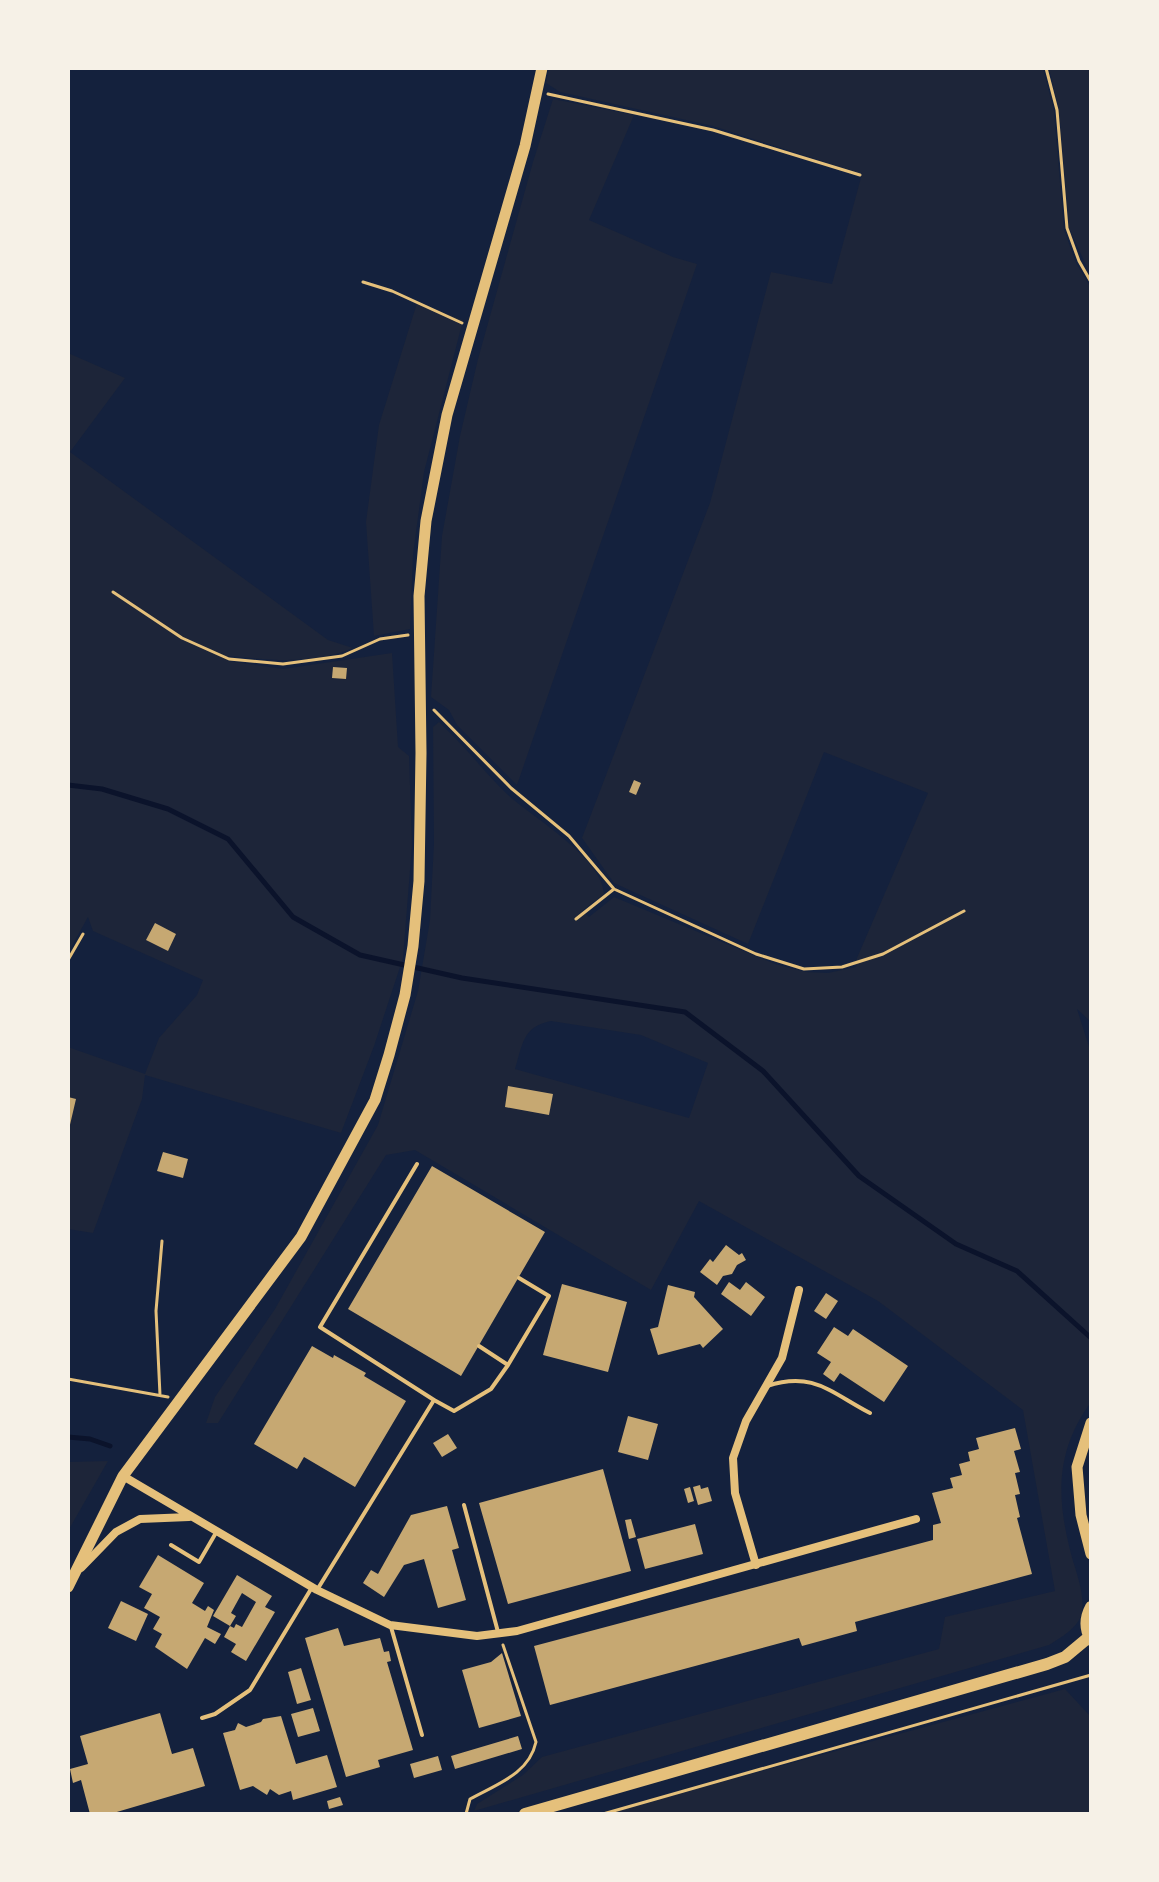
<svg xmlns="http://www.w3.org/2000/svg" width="1159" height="1882" viewBox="0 0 1159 1882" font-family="'Source Sans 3',sans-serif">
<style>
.green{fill:#1d2539;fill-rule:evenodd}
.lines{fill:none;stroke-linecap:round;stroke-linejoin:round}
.stream{stroke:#0b132b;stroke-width:5}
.building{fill:#c6a872}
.path{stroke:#e5c07b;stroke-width:3}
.service{stroke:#e5c07b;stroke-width:4}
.minor{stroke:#e5c07b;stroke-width:8}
.tertiary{stroke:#e5c07b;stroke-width:11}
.secondary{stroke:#e5c07b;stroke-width:12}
</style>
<rect width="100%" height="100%" fill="#14213d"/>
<path class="green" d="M549,68h494l11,43 10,119 12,33 15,25v734l-14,-13 14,44v349c-38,52 -34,101 -18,159 5,16 13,39 8,55 -5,13 -21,22 -32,29l-575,166 3,-7 46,-29 19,-18 397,-108 6,-32 110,-26 -32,-181 -145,-109 -179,-100 -48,89 -236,-140 -29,5 -168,268h-12l9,-26 60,-88 103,-184 40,-134 12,-71 4,-77 -1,-116 6,-5 9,9c21,20 38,43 59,63 25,23 96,64 97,100l-22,17 7,6 25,-20 161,67 31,8 22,1 28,-6 1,-9 71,-165 -104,-41 -76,192 -134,-61 -32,-45 128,-335 61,-231 61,12 30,-110 -149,-48 -153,-34 -14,-9zM551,1021l90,14 67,28 -19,55 -174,-49c8,-25 7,-42 36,-48z
M1049,68h42v208l-22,-48 -10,-118z
M553,99l81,16 -45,105 84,37 24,7 -180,521 -60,-60 -8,-15 -18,-13 11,-161 18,-100 18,-77 55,-197z
M417,303l46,17 -39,152 -11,83 -3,74 -36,7 -8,-114 13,-97z
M68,353l57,25 -55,74 258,188 25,8c-40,17 -83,12 -125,8v5l55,8 109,-16 6,94 11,9 3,89 -9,113 -29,88 -33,87 -196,-58 -3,24 -49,134 -25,-4v-182l77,27 14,-36 38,-43 6,-15 -110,-49 -5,-14 -20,36z
M108,1461l-40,70v-69z
M1065,1689l26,28v97h-488z"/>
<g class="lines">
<path class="stream" d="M68,785l34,4 66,20 60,30 65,78 67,38 102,23 223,34 78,59 96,105 97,68 61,27 74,67
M68,1437l22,2 20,7"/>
</g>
<path class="building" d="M333,667l14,1 -1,11 -14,-1z
M634,780l7,3 -5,12 -7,-3z
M155,923l21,11 -8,17 -22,-11z
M508,1086l45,8 -4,21 -44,-8z
M68,1097l8,2 -7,30h-1z
M163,1152l25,7 -5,19 -26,-7z
M432,1166l113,66 -84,144 -113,-67z
M726,1245l13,10 3,-2 4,7 -9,5 -5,9 -9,2 -6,9 -17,-13 10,-13 3,3z
M729,1282l11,8 6,-8 19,15 -14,19 -30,-22z
M562,1284l65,18 -19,70 -65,-17z
M668,1285l27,7 -1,5 29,32 -20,19 -3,-4 -42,11 -8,-26 8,-2z
M826,1293l12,8 -12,18 -12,-8z
M834,1327l14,9 5,-7 55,37 -24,36 -44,-29 -6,9 -11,-8 8,-12 -14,-9z
M312,1346l21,12 1,-3 32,18 -2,3 42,25 -51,86 -51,-30 -7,12 -43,-25z
M628,1416l30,8 -10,36 -30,-8z
M1015,1428l6,21 -7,2 6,21 -5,1 5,21 -5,1 5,22 -3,1 15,56 -177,48 2,9 -55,15 -3,-8 -249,67 -16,-59 399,-106v-15l8,-2 -9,-30 21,-5 -3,-10 12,-3 -3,-11 11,-3 -2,-9 11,-3 -3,-11z
M448,1434l9,14 -15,9 -9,-14z
M603,1469l28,102 -123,33 -29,-101z
M700,1485l1,4 7,-2 4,14 -14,4 -5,-18z
M690,1487l4,14 -6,2 -4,-14z
M447,1506l12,42 -7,2 14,50 -28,8 -14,-49 -20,6 -20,32 -21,-14 8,-13 7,4 33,-59z
M631,1519l5,18 -7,2 -4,-19z
M695,1524l8,30 -58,15 -8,-30z
M158,1555l46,28 -12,20 13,8 3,-5 6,4 -7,17 14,7 -6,10 -10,-6 -18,31 -32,-22 7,-13 -9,-5 7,-12 -16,-9 8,-14 -13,-7z
M237,1575l35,21 -7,11 10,5 -29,49 -15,-9 5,-8 -12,-7 6,-11 4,2 2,-4 6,3 14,-25 -14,-9 -11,20 5,3 -6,10 -17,-10z
M121,1601l27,13 -12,27 -28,-13z
M338,1628l6,18 36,-8 4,14 5,-1 2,10 -4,1 26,88 -35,10 2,7 -34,10 -41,-139z
M502,1653l19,63 -42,12 -17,-58 29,-8z
M301,1668l10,32 -14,4 -9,-32z
M313,1708l7,23 -22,6 -7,-23z
M160,1713l12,41 21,-6 12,38 -95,28h-20l-9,-34 -8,3 -3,-14 18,-5 -8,-28z
M281,1716l15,48 31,-9 10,32 -44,13 -2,-9 -12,4 -9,-6 -3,6 -14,-9 -13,4 -17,-57 12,-3 3,-7 8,4 15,-5 2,-3z
M518,1736l4,13 -67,20 -4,-13z
M438,1756l4,14 -28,8 -4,-14z
M340,1797l3,8 -14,4 -2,-8z"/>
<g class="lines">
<path class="path" d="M1046,68l11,42 10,118 12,33 12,21
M548,94l165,36 147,45
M363,282l29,9 70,32
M113,592l69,46 47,21 54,5 59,-8 38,-17 28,-4
M434,710l77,78 58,48 45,53 142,65 48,15 38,-2 41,-13 81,-43
M576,919l38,-30
M68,960l15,-26
M68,1379l100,18
M160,1395l-4,-84 6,-70
M466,1814l4,-15c27,-15 59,-25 66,-57l-33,-97
M603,1814l488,-139"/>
<path class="service" d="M417,1164l-97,163 114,73
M479,1346l29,19
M767,1386c46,-15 63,6 103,27
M464,1505l34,127
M171,1545l28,17 18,-31
M317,1590l117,-190 20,11 37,-22 17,-24 41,-69 -30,-18
M391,1627l31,108
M202,1718l13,-4 35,-24 61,-101"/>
<path class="minor" d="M123,1476l194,114 73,35 87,11 40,-5 399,-112
M756,1565l-21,-72 -2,-35 13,-37 36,-63 17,-68
M81,1568l35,-36 24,-13 49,-2"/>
<path class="tertiary" d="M1091,1423l-14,44 4,48 10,39
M68,1587l55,-111 178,-239 74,-137 14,-45 16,-60 8,-49 6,-65 2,-128 -2,-157 7,-75 21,-106 78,-269 17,-78"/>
<path class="secondary" d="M1091,1607c-6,11 -6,22 0,33
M525,1814l522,-150 18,-7 24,-20"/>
</g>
<rect width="1159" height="1882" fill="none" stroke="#f6f1e7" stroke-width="140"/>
</svg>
